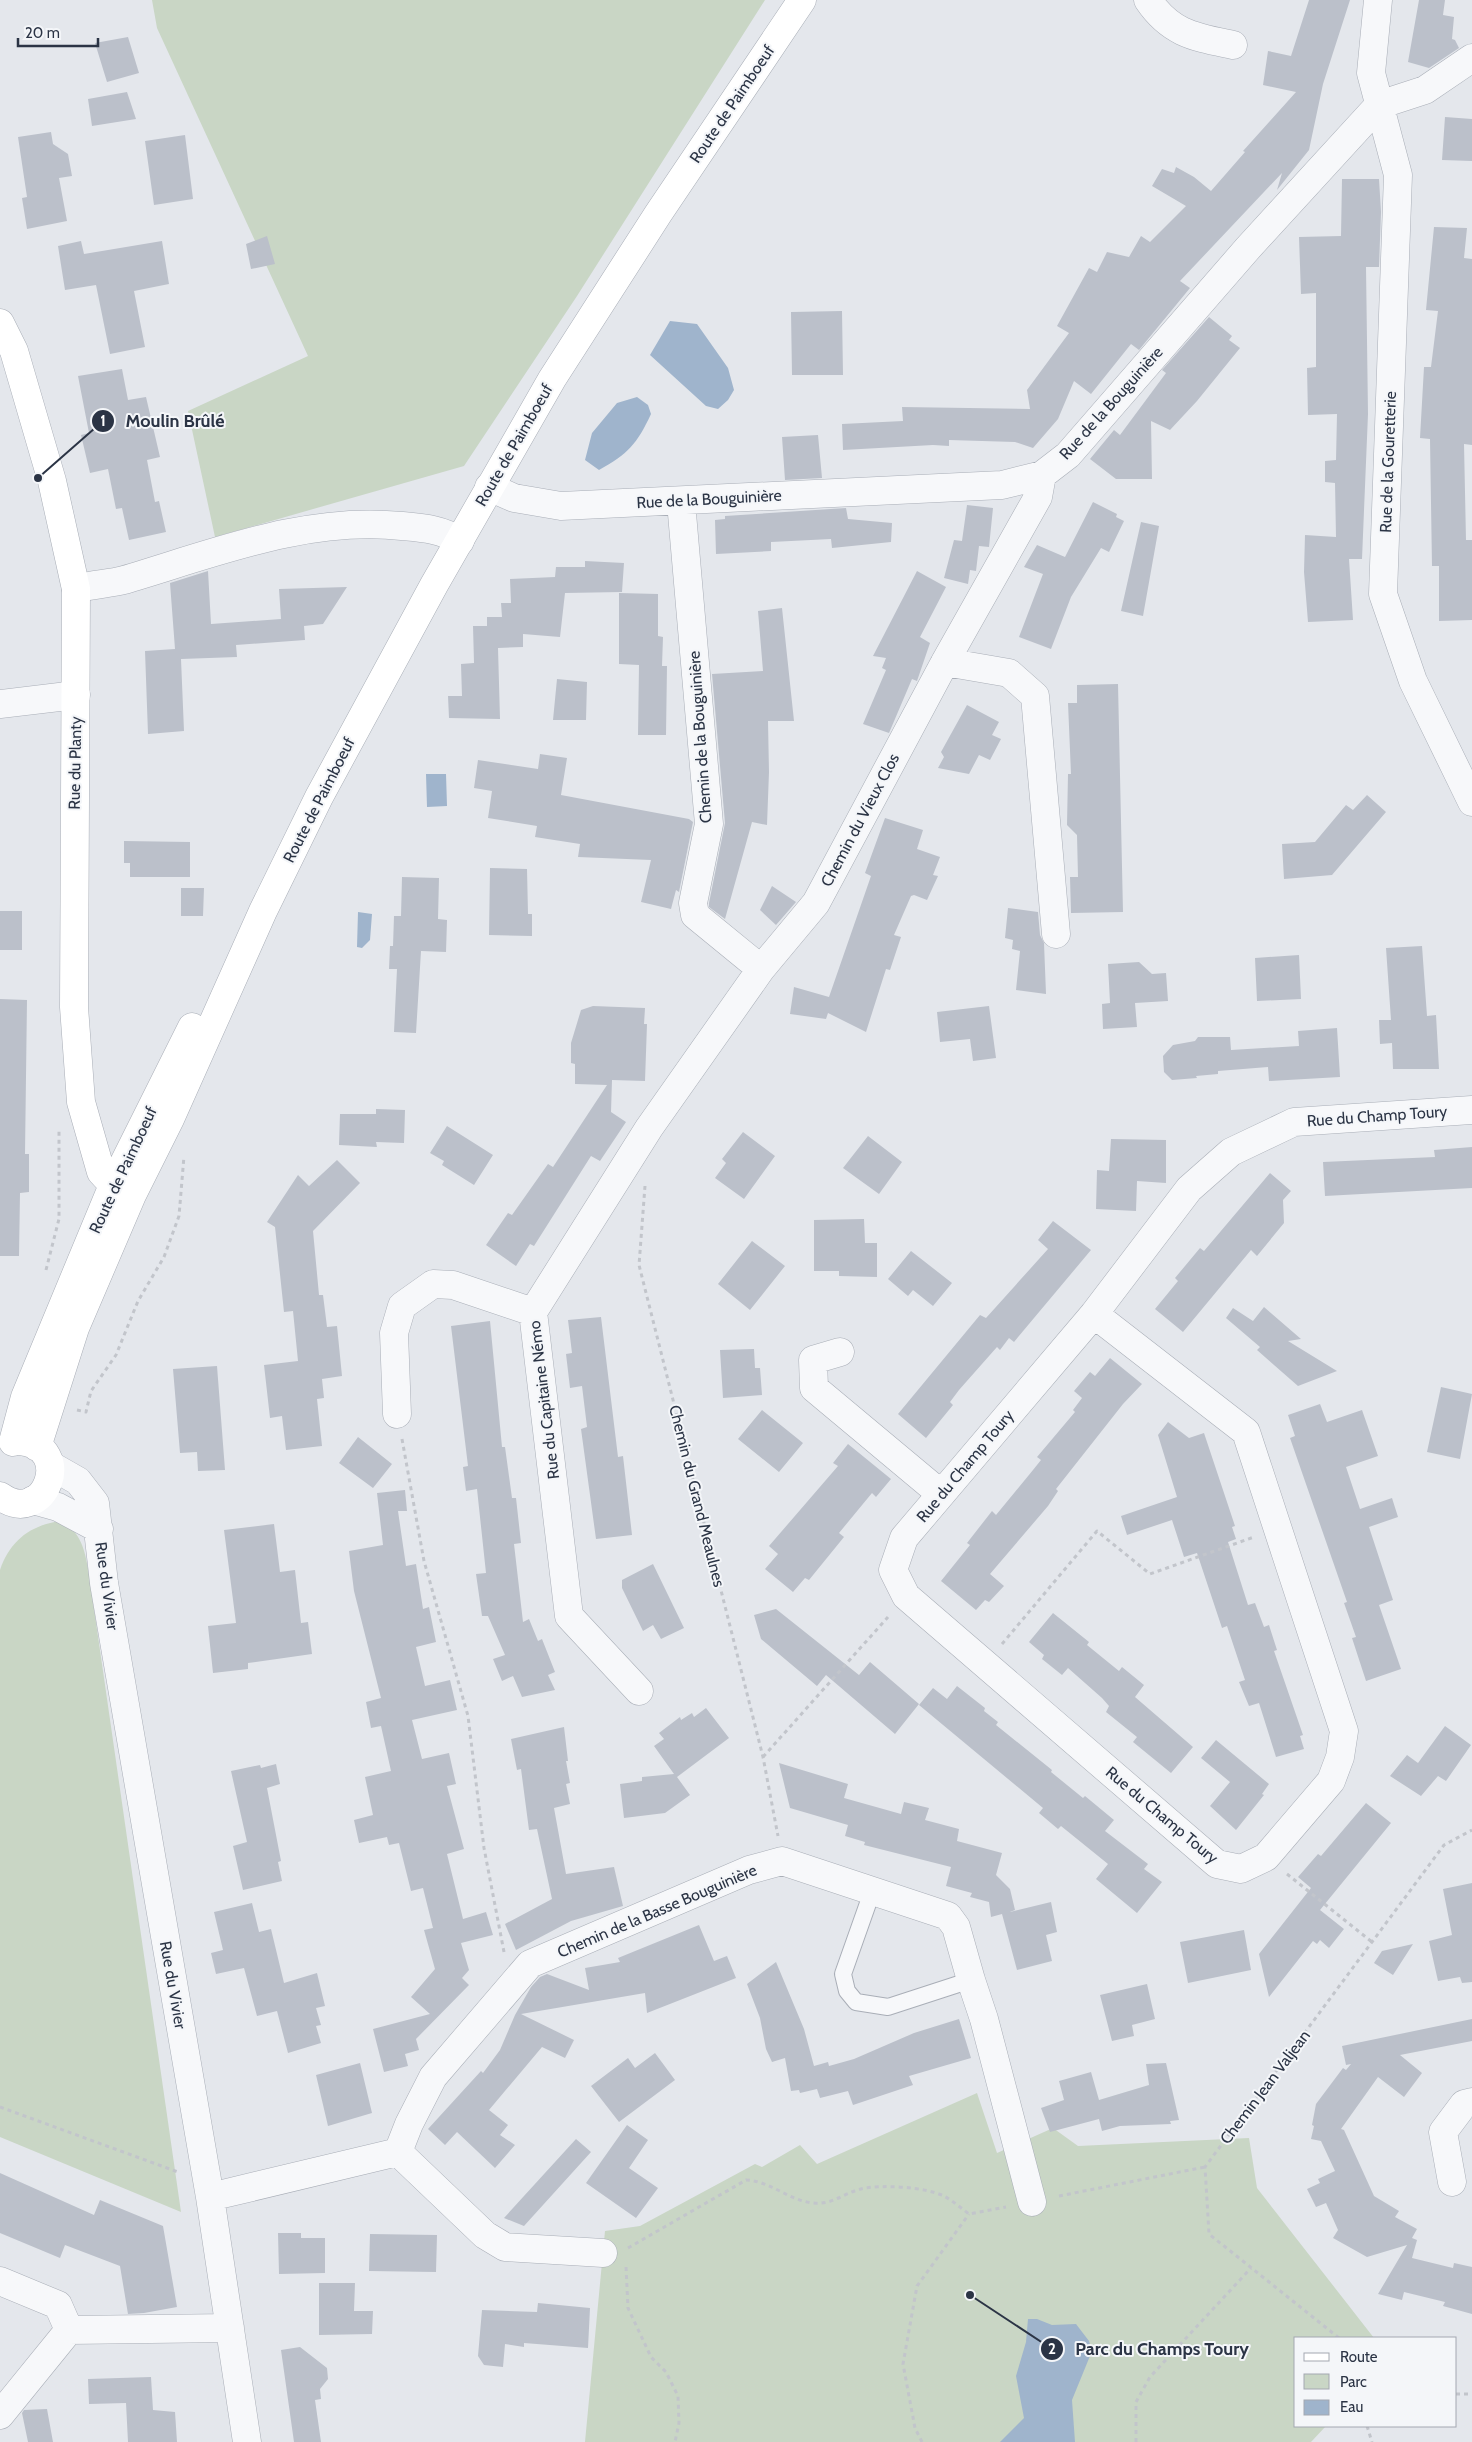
<svg xmlns="http://www.w3.org/2000/svg" width="1472" height="2442" viewBox="0 0 1472 2442" font-family="Cabin,sans-serif">
<style>
.green{fill:#c9d6c5}
.water{fill:#9fb4cc}
.building{fill:#bbc0ca}
.lines{fill:none;stroke-linecap:round;stroke-linejoin:round}
.lane-casing{stroke:#a9aeb7;stroke-width:18}
.street-casing{stroke:#a9aeb7;stroke-width:29}
.secondary-casing{stroke:#a9aeb7;stroke-width:29}
.path{stroke:#c2c5cb;stroke-width:3;stroke-dasharray:4 4;stroke-linecap:butt}
.lane{stroke:#f7f8fa;stroke-width:16}
.street{stroke:#f7f8fa;stroke-width:28}
.secondary{stroke:#fff;stroke-width:28}
.labels{text-anchor:middle;dominant-baseline:central;stroke-width:4;stroke-linejoin:round;paint-order:stroke}
.street-label{font-size:16px;fill:#2b3445;stroke:#f4f6f9}
.leader{fill:none;stroke:#2b3445;stroke-width:2}
.callout-dot{fill:#2b3445;stroke:#f4f6f9;stroke-width:2}
.mark-label{font-size:15px;text-anchor:middle;font-weight:bold;fill:#fff}
.callout-label{font-size:18px;text-anchor:middle;font-weight:bold;fill:#2b3445;stroke:#f4f6f9;stroke-width:4;stroke-linejoin:round;paint-order:stroke}
</style>
<rect width="100%" height="100%" fill="#e4e7ec"/>
<path class="green" d="M152,0h613l-188,296 -113,170 -249,71 -27,-126 120,-55 -151,-328z
M61,1521c21,12 24,30 28,53l92,638 -181,-75v-567c10,-29 30,-45 61,-49z
M977,2093l20,60 56,-25 25,18 171,-8 8,50 117,150h-78v88h30l-15,16h-726l20,-211 35,-5 115,-62 7,3 38,-22 17,19z"/>
<path class="water" d="M670,321l27,3 31,44 6,22 -6,10 -10,9 -12,-3 -56,-51z
M637,397l11,8 3,9c-14,30 -23,40 -52,56l-14,-10 7,-27 25,-30z
M426,774h20l1,32 -20,1z
M358,912l14,2 -2,26 -8,8 -5,-1z
M1028,2319h9l15,6 24,-1 13,17 3,10 -20,49 3,42h-75l24,-24 -8,-42 10,-34z"/>
<path class="building" d="M1309,0h41l-27,84 -14,66 -32,40 5,-17 -102,108 10,7 -51,62 -8,-6 -40,50 -17,-13 -16,38 -25,29 -18,-6 -66,-2v6l-16,-1 -90,5 -1,-26 61,-3 -1,-14 128,2 -3,-19 42,-57 -12,-7 32,-58 8,4 10,-20 22,5 12,-21 9,6 36,-36 -34,-20 10,-17 12,4 2,-6 18,10 17,14 34,-39 -2,-1 53,-59 -33,-7 5,-34 23,5z
M1419,0h26l-2,15 11,2 -2,22 3,1 4,8 -30,20 -21,-6z
M128,37l11,36 -32,9 -12,-39z
M127,92l9,27 -44,7 -4,-27z
M1445,117l27,2v42l-30,-1z
M51,132l2,12 15,10 4,22 -13,2 8,43 -40,8 -5,-31 5,-1 -9,-60z
M185,135l8,64 -39,6 -9,-64z
M1342,179h37l2,33 -2,55h-13l2,147 -6,145h-13l4,61 -45,2 -4,-50 1,-37 31,2 -1,-54 -10,-1v-21l11,-1 1,-46 -29,1 -1,-47 9,-1v-74l-15,1 -2,-57 42,-1z
M1434,227l33,1 -3,30 8,1v186l-8,-1 2,96h6v80l-33,1v-55h-7l-2,-127 -10,-1 4,-71h7l7,-56 -12,-1z
M267,236l8,28 -24,5 -5,-25z
M81,241l3,13 78,-13 7,43 -35,7 11,56 -35,7 -14,-69 -31,5 -7,-44z
M842,311l1,64h-51l-1,-63z
M1209,317l23,19 -3,4 11,8 -43,53 -27,29 -19,-9 1,58h-36l-26,-20 24,-29 6,5 46,-62 -4,-3z
M122,369l6,31 18,-3 14,60 -13,3 8,42 4,-1 7,31 -37,8 -7,-32 -6,1 -8,-40 -18,4 -9,-38 8,-2 -11,-57z
M818,435l4,43 -37,2 -3,-43z
M1093,502l24,12 -1,3 8,4 -15,31 -8,-4 -30,49 -20,52 -32,-12 24,-63 -19,-7 13,-22 28,12z
M967,505l26,3 -4,39 -10,-1 -3,25 -6,-1 -2,14 -24,-6 10,-38 8,1z
M846,508l2,11 44,4 -1,19 -59,6 -1,-9 -60,3v9l-55,3 -1,-34 10,-1v-3z
M1141,522l18,4 -16,90 -22,-5z
M585,561l39,2 -2,29 -57,1 -5,44 -37,-3v13l-25,1 2,71 -51,-1 -1,-22h14l-1,-32 13,-1 -1,-37h14v-9h15l-1,-14h10l-1,-24 45,-2 1,-10h29z
M208,571l3,53 70,-5 -2,-30 68,-2 -24,37 -19,2 1,14 -69,5 1,12 -56,2 3,72 -36,3 -3,-83 30,-2 -5,-66z
M917,571l29,16 -26,50 10,6 -13,38 -5,-2 -23,54 -26,-9 23,-54 -4,-2 4,-10 -13,-2z
M619,593l39,1v42l5,1 -1,29h5l-1,69h-28l1,-70 -20,-1z
M782,608l12,113h-26l1,51 -2,53 -15,-3 -27,97 -16,-12v-4l16,-80 -13,-149 51,-3 -5,-60z
M557,679l30,3 -1,38h-33z
M1118,684l5,228 -52,1 -1,-36h8l-1,-42 -10,-10 1,-51h3l-3,-71h9v-18z
M967,705l32,17 -7,13 9,4 -11,21 -11,-5 -10,19 -31,-6 6,-11 -3,-5z
M540,754l27,4 -6,37 128,24 4,3 -14,70 -3,-2 -5,19 -30,-7 10,-42 -73,-3 2,-13 -45,-7 2,-11 -49,-8 4,-27 -18,-3 4,-28 60,9z
M1367,795l19,17 -54,63 -48,4 -2,-35 33,-2 31,-37 7,5z
M885,818l38,12 -6,19 23,8 -7,18 5,1 -11,24 -13,-5 -3,1 -17,39 7,2 -11,33 -4,-1 -20,63 -38,-19 -2,6 -36,-5 4,-27 35,10 42,-121 -6,-3z
M124,841l66,1v35h-60v-14h-6z
M490,868l37,1 1,45h4v22l-43,-1z
M402,877l37,1 -1,41 9,1 -1,32 -25,-1 -5,82 -22,-1 3,-63h-8l1,-23h3l1,-30h7z
M772,886l24,16 -20,23 -16,-15z
M181,888h23l-1,28h-22z
M1008,908l30,4 2,23 4,8 2,51 -30,-4 4,-39 -8,-2 1,-9 -8,-2z
M0,911h22v39h-22z
M1422,946l5,70 9,-1 3,54h-46l-1,-26 -12,1 -1,-24h12l-5,-72z
M1299,955l2,44 -44,2 -2,-43z
M1139,962l13,12 14,-1 2,28 -33,2 2,24 -34,2 -1,-25 8,-1 -2,-39z
M0,999l27,1 -2,154h4v38l-9,1 -1,63h-19z
M593,1006l52,2 -1,16h3l-2,57 -33,-1 -1,32 15,10 -26,39 -9,-5 -57,90 -4,-2 -14,22 -30,-21 22,-32 4,2 36,-51 5,3 54,-82 -32,-1v-20l-4,-1v-20l10,-33z
M989,1006l7,52 -23,3 -3,-22 -30,3 -3,-30z
M1337,1028l3,49 -71,4 -1,-14 -50,4v3l-22,2 1,2 -25,2 -8,-8 -1,-16 10,-11 22,-4 3,-4h32l1,13 68,-4 -1,-15z
M376,1109l29,1 -1,33 -28,-1 1,5 -38,-2 1,-31h36z
M447,1126l46,29 -19,30 -32,-20 2,-4 -14,-8z
M743,1132l32,24 -31,43 -29,-21 11,-15 -4,-4z
M868,1136l34,26 -23,32 -36,-26z
M1111,1139l55,1v43l-29,-2 -1,30 -40,-2 1,-39 12,1z
M1472,1147v41l-147,8 -2,-34 112,-5 -1,-7z
M337,1160l23,23 -47,48 6,64h4l4,32 10,-1 5,50 -20,3 2,19 -7,1 5,47 -36,4 -4,-34 -12,2 -6,-53 34,-4 -5,-50 -9,1 -9,-85 -8,-5 31,-47 11,11z
M1270,1173l21,18 -8,9 1,23 -27,33 -6,-6 -68,82 -28,-23 23,-28 -3,-3 25,-30 4,3z
M864,1219l1,24h12v34l-38,-1v-5h-25v-51z
M1053,1221l38,29 -77,92 -5,-4 -9,12 -3,-3 -38,43 -9,12 3,3 -27,33 -28,-24 82,-99 6,3 62,-69 -10,-9z
M752,1241l33,25 -35,44 -32,-26z
M911,1251l41,32 -19,23 -20,-16 -5,6 -20,-17z
M1264,1307l37,32 -13,2 49,30 -39,15 -41,-36 3,-3 -34,-29 7,-10 20,13z
M601,1317l17,140 5,-1 9,79 -36,4 -15,-110 6,-2 -5,-41 -12,2 -4,-34 6,-1 -4,-33z
M490,1321l12,126h3l7,51h4l5,45 -7,1 9,78 6,-3 9,22 4,-2 13,33 -7,3 7,15 -33,7 -9,-21 -11,5 -9,-22 12,-4 -17,-39h-6l-6,-42 10,-1 -9,-84 -11,2 -3,-24 5,-1 -17,-140z
M754,1349l1,19h5l2,27 -39,3 -3,-48z
M1110,1358l32,26 -19,20 -67,85 2,2 -10,15 -58,68 14,12 -15,16 -4,-2 -9,10 -35,-29 29,-36 -3,-2 25,-32 4,4 37,-45 8,-10 -4,-3 38,-45 -2,-2 9,-12 -8,-7 16,-19 5,4z
M217,1366l8,104 -27,1 -1,-19 -17,1 -7,-84z
M1441,1387l31,7 -12,65 -33,-7z
M1320,1404l7,18 35,-12 16,46 -32,11 14,42 32,-11 6,19 -29,10 24,73 -14,5 22,64 -35,12 -14,-43 4,-1 -12,-34 3,-1 -57,-164 5,-2 -7,-21z
M762,1410l41,33 -24,29 -41,-33z
M1168,1422l21,16 15,-5 31,93 -3,1 4,12 -8,3 20,63 7,-2 9,24 5,-2 8,25 -3,1 29,84 -3,1 4,13 -28,8 -17,-54 -10,3 -10,-24 6,-2 -18,-54 -5,2 -25,-75 -13,4 -12,-37 -45,15 -6,-19 56,-19 -19,-62z
M358,1437l34,27 -19,24 -34,-25z
M848,1444l43,35 -15,18 -4,-4 -33,40 5,4 -35,43 -4,-2 -12,14 -28,-23 13,-15 -9,-8 69,-80 -5,-3z
M405,1490l2,21h-9l8,55 10,-2 7,45 6,-2 7,35 -20,5 9,39 25,-6 7,30 -45,10 10,39 27,-6 7,31 -9,2 17,63 -17,5 16,65 23,-7 7,23 -32,8 8,27 -7,8 7,7 -53,54 3,11 -14,4 3,12 -24,6 -11,-43 57,-15 -19,-17 24,-28 -11,-39 9,-2 -10,-40 -12,3 -12,-48 -10,2 -2,-8 -28,6 -5,-23 19,-5 -8,-38 26,-6 -10,-45 -10,2 -5,-26 15,-4 -27,-107 -5,-40 34,-6 -6,-52z
M274,1524l6,48 15,-2 6,53 7,-1 4,32 -64,9v6l-35,4 -5,-47 28,-3 -12,-93z
M653,1564l31,64 -23,11 -8,-14 -10,6 -21,-43v-8z
M776,1609l83,66 11,-13 49,42 -24,30 -69,-59 -9,11 -56,-47 -7,-24z
M1053,1613l36,29 -2,3 32,26 3,-4 22,18 -9,12 58,50 -22,26 -38,-31 4,-5 -31,-25 3,-6 -7,-8 -34,-30 -6,7 -20,-16 2,-4 -15,-13z
M957,1686l28,22 -1,3 14,11 -2,3 56,45 -1,2 32,26 2,-2 29,24 -9,11 43,33 -4,5 18,13 -25,31 -41,-34 12,-15 -47,-38 -3,3 -19,-16 4,-5 -124,-103 14,-17 14,11z
M706,1708l23,30 -52,39 13,18 -25,18 -41,5 -4,-34 22,-3v-4l32,-3 -20,-28 10,-7 -5,-6 21,-16 1,3 11,-7 2,4z
M1445,1726l26,19 -25,36 -8,-5 -17,20 -31,-20 17,-21 11,8z
M564,1727l4,34h-2l4,22 -4,1 4,20 -16,4 12,66 48,-7 9,39 -52,15 -55,29 -11,-26 47,-25 -15,-70 -8,1 -8,-61 -4,1 -6,-31z
M1216,1740l53,44 -7,10 2,1 -28,35 -26,-24 20,-24 -29,-24z
M779,1763l69,21 -4,14 57,16 3,-12 25,6 -4,12 34,9 -2,12 45,12 -6,22 14,14 5,21 -5,2 41,-10 6,30 -11,3 6,26 -35,9 -15,-56 -11,3 -2,-15 -19,-5 2,-4 -26,-7 5,-19 -87,-22 1,-3 -20,-6 3,-11 -58,-17z
M276,1764l4,20 -13,4 14,73 -3,1 4,19 -39,9 -10,-44 14,-4 -16,-71 29,-6 1,3z
M1366,1803l25,20 -71,87 24,19 -15,19 -9,-8 -3,4 -4,-3 -44,56 -10,-43 52,-66 -13,-11 20,-23 3,2z
M1472,1883v99l-10,1 -2,-6 -22,4 -9,-40 23,-6 -9,-46z
M252,1903l7,29 12,-3 13,54 33,-10 8,33 -9,2 5,17 -5,1 5,17 -33,10 -11,-42 -20,5 -13,-48 -28,6 -5,-21 12,-3 -9,-38z
M699,1925l15,36 13,-5 9,22 -89,35 -2,-20 -124,21 53,26 -9,18 -23,-11 -53,63 19,15 -8,10 15,10 -20,23 -38,-36 -12,13 -17,-16 53,-58 2,2 17,-23 15,-35 16,-28 9,-10 7,-3 42,16 -4,-22 35,-6 -2,-4z
M1244,1930l7,40 -63,13 -8,-41z
M1413,1944l-20,31 -19,-12 8,-12z
M776,1962l28,67 10,37 14,-4 1,4 25,-7 60,-26 45,-14 12,39 -62,18 4,9 -60,20 -5,-14 -28,7 -3,-9 -17,4 -1,-3 -8,1 -6,-33 -13,4 -6,-13 -6,-31 -13,-34z
M1147,1984l8,35 -23,6 2,11 -22,5 -12,-46z
M1472,2019v22l-72,14 22,18 -18,24 -26,-20 -37,52 3,1 30,66 25,15 -4,6 22,12 -5,9 5,2 -5,18 41,10 1,-5 18,4v47l-29,-8 2,-4 -41,-10 -2,8 -24,-6 29,-49 -40,12 -34,-19 5,-8 -12,-27 -10,4 -9,-18 13,-6 -2,-4 17,-8 -14,-30 -10,-2 3,-13 -2,-1 4,-21 27,-36 3,2 5,-6 -5,1 -4,-19z
M655,2053l20,27 -56,42 -28,-36 37,-28 7,10z
M360,2063l12,50 -44,13 -12,-51z
M1166,2063l13,57 -9,1 1,3 -51,2 -18,5 -3,-12 -49,13 -9,-24 23,-8 -5,-19 32,-9 8,28 50,-15 -3,-21z
M627,2125l21,15 -19,28 29,20 -22,30 -50,-35z
M576,2139l15,13 -67,74 -20,-8z
M0,2173l94,42 6,-15 63,26 14,81 -33,6 -16,1 -8,-48 -55,-21 -5,13 -60,-25z
M278,2233h23v5h24v35l-46,1z
M370,2234l67,1 -1,37 -67,-1z
M319,2283h36l-1,28h19l-1,23 -53,1z
M538,2303l52,5 -2,40 -64,-5v4l-19,-3 -2,23 -19,-2 -6,-9 4,-46 55,2z
M300,2347l27,21 1,11 -8,10 1,10 -6,1 6,42h-27l-13,-92z
M151,2377l2,33 22,2 2,30h-49l-2,-39 -37,1 -1,-25z
M47,2409l6,33h-25l-6,-29 2,-3z"/>
<g class="lines">
<g class="lane-casing">
<path id="lane" d="M872,1892l-29,82 4,17 9,11 32,5 83,-27"/>
</g>
<g class="street-casing">
<path id="street" d="M1148,0c23,34 47,37 85,45
M1378,0l-7,73 27,102 -15,419 30,87 59,121
M1379,105l46,-15 47,-32
M489,487l25,11 47,8 441,-21 40,-10 26,-20 180,-207 131,-143
M681,502l28,322 -16,79 2,12 66,54
M76,589c16,-5 33,-5 48,-9 91,-27 182,-64 278,-54 22,2 39,3 58,15
M945,662l64,11 26,23 21,238
M0,704l76,-9
M1094,1314l152,118 98,299 -4,26 -9,24 -65,76 -25,12 -24,-5 -311,-268 -13,-26 11,-32 190,-224 95,-125 42,-37 63,-30 178,-12
M840,1352l-27,8 1,28 127,106
M397,1414l-3,-81 8,-27 31,-22 20,1 80,27
M50,1465l28,16 17,22 9,80 106,614 37,245
M33,1500l25,7 41,22
M639,1691l-70,-75 -36,-304 116,-184 112,-159 55,-66 129,-241 93,-165 4,-22
M398,2152l11,-28 24,-47 97,-113 219,-94 33,-9 166,55 8,11 15,53 13,39 48,183
M398,2152l87,83 20,12 98,6
M1452,2182l-9,-50 21,-28 8,-2
M210,2197l188,-45
M0,2281l58,24 11,25
M0,2415l69,-85 161,-2"/>
</g>
<g class="secondary-casing">
<path id="secondary" d="M0,323l14,28 38,130 24,108 -2,418 7,95 20,70 12,13 19,10
M13,1442l12,-45 88,-212 79,-158
M37,1447l38,-119 57,-133 38,-76 93,-208 56,-114 115,-212 118,-206 106,-165 144,-214
M0,1496c45,33 76,-50 20,-55"/>
</g>
<path class="path" d="M645,1186l-6,79 124,492 15,79
M46,1270l13,-51v-89
M77,1410l9,2 5,-21 25,-36 22,-54 26,-44 15,-41 5,-60
M402,1439l22,122 44,155 16,132 20,104
M1002,1644l95,-113 53,43 104,-37
M763,1757l125,-140
M1287,1874l85,68
M0,2107l178,65
M1059,2196l146,-29
M628,2248l118,-68c25,1 43,21 68,23 18,2 30,-10 47,-14 20,-5 64,-2 83,7 9,5 17,12 25,18l37,-7
M626,2267l2,41 23,49 15,15 12,24 1,27 -4,19
M1339,2338l-130,-104 -4,-67 239,-322 28,-15
M1456,2394h16
M1367,2426l5,16
M922,2442l-7,-14 -12,-64 14,-78 52,-72
M1136,2442v-40l14,-25 101,-109"/>
<use href="#lane" class="lane"/>
<use href="#street" class="street"/>
<use href="#secondary" class="secondary"/>
</g>
<g class="labels">
<g class="street-label">
<text transform="translate(732 104) rotate(-56)">Route de Paimboeuf</text>
<text transform="translate(1111 403) rotate(-48)">Rue de la Bouguinière</text>
<text transform="translate(514 445) rotate(-60)">Route de Paimboeuf</text>
<text transform="translate(1388 462) rotate(-88)">Rue de la Gouretterie</text>
<text transform="translate(709 499) rotate(-3)">Rue de la Bouguinière</text>
<text transform="translate(700 737) rotate(-94)">Chemin de la Bouguinière</text>
<text transform="translate(75 763) rotate(-89)">Rue du Planty</text>
<text transform="translate(319 800) rotate(-63)">Route de Paimboeuf</text>
<text transform="translate(860 820) rotate(-62)">Chemin du Vieux Clos</text>
<text transform="translate(1377 1116) rotate(-4)">Rue du Champ Toury</text>
<text transform="translate(123 1170) rotate(-65)">Route de Paimboeuf</text>
<text transform="translate(544 1400) rotate(-97)">Rue du Capitaine Némo</text>
<text transform="translate(965 1466) rotate(-50)">Rue du Champ Toury</text>
<text transform="translate(697 1496) rotate(76)">Chemin du Grand Meaulnes</text>
<text transform="translate(107 1586) rotate(82)">Rue du Vivier</text>
<text transform="translate(1162 1815) rotate(40)">Rue du Champ Toury</text>
<text transform="translate(657 1911) rotate(-23)">Chemin de la Basse Bouguinière</text>
<text transform="translate(173 1985) rotate(80)">Rue du Vivier</text>
<text transform="translate(1265 2087) rotate(-53)">Chemin Jean Valjean</text>
</g>
</g>
<path class="leader" d="M38 478L103 421M970 2295L1052 2349"/>
<g class="callout-dot">
<circle cx="38" cy="478" r="5"/>
<circle cx="970" cy="2295" r="5"/>
<circle cx="103" cy="421" r="12"/>
<circle cx="1052" cy="2349" r="12"/>
</g>
<g class="mark-label">
<text x="103" y="426">1</text>
<text x="1052" y="2354">2</text>
</g>
<g class="callout-label">
<text x="175" y="427">Moulin Brûlé</text>
<text x="1162" y="2355">Parc du Champs Toury</text>
</g>
<rect x="1294" y="2337" width="162" height="90" fill="#f4f6f9" stroke="#a4a8b1"/>
<rect x="1304" y="2353" width="25" height="8" fill="#ffffff" stroke="#a4a8b1"/>
<text x="1340" y="2362" font-size="15" fill="#2b3445">Route</text>
<rect x="1304" y="2374" width="25" height="15" fill="#c9d6c5" stroke="#a4a8b1"/>
<text x="1340" y="2387" font-size="15" fill="#2b3445">Parc</text>
<rect x="1304" y="2400" width="25" height="15" fill="#9fb4cc" stroke="#a4a8b1"/>
<text x="1340" y="2412" font-size="15" fill="#2b3445">Eau</text>
<path d="M18 38v8h80v-8" fill="none" stroke="#2b3445" stroke-width="2.5"/>
<text x="25" y="38" font-size="15" fill="#2b3445" stroke="#f4f6f9" stroke-width="4" paint-order="stroke">20 m</text>
</svg>
